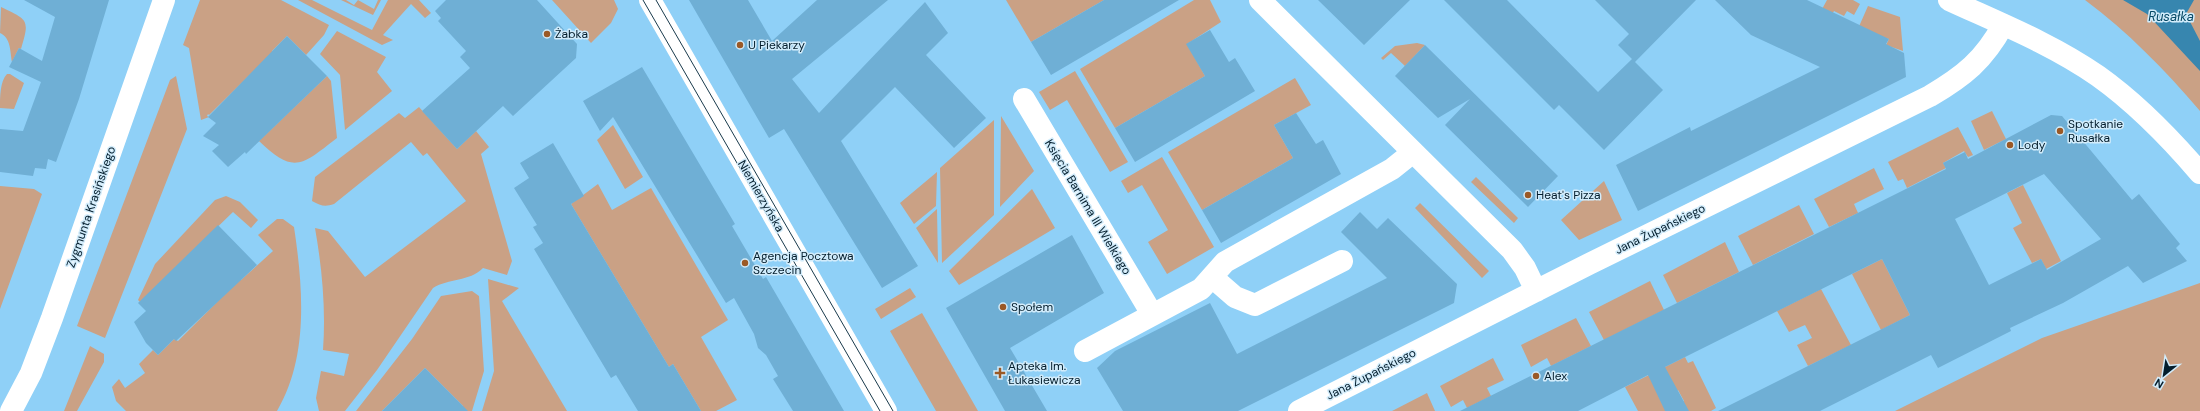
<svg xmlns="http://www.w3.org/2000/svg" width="2200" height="411" viewBox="0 0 2200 411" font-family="'DM Sans',sans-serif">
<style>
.green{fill:#caa185}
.water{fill:#3786af}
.building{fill:#6fafd5;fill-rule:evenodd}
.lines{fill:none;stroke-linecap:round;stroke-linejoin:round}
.minor{stroke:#fff;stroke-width:22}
.tertiary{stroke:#fff;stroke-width:22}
.tram{stroke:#1a3b4d;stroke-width:1}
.poi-dot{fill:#9b5926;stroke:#d2ecfb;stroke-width:1.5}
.labels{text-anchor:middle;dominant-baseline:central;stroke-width:3;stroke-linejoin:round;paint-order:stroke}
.poi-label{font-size:12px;fill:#031d2c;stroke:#d2ecfb;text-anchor:start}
.street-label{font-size:12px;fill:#031d2c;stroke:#d2ecfb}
.water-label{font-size:13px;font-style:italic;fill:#064865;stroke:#d2ecfb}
</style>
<rect width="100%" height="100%" fill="#8fd0f7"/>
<path class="green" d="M200,0h81l48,25 -5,10 -18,20 -19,-19 -15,15 1,1 -64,63 -1,-1 -1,2 2,1 -8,3 -12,-72 -6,-3z
M298,0h14l60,30 16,-30h31l12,13 -6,5 -14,-14 -28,31 10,5 -11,5z
M341,0h5l8,5 4,-5 16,9 4,-9h3l-8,15z
M552,0h62l4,9 -7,14 -20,20z
M1006,0h98l-73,42z
M1194,0h16l11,22 -34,22 18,32 -90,52 -35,-59z
M1827,0h26l7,4 -6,11 -7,-4 -3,5 -10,-5 -3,5 -10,-5z
M2085,0h115v111c-35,-41 -72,-79 -115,-111z
M1868,6l32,11 3,34 -17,-6 3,-6 -32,-8z
M1,7c27,13 29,12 20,42l-2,-1 -7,14c-2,-11 -1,-24 -12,-29z
M337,31l49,26 -9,15 15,19 -47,39 -5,-55 -20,-21z
M1417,43l8,2 -20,21 -14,-13 -8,7 -2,-2 14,-12z
M1075,71l53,91 -18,10 -43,-72 -17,10 -11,-18z
M7,74h3l14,9 -10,26 -14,-1c0,-11 0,-27 7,-34z
M176,76l11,53 -82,209 -28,-12 93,-246z
M327,76l4,5 6,57c-35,27 -43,37 -78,3z
M1295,78l16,27 -37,20 19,33 -91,52 -34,-58z
M419,107l38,42 19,-18 13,16 -8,7 31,107 -5,14 -24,-7c-14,14 -34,10 -50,20l-56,82 -32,41h-26l-3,-13 5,-27 23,5 5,-22 -26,-4c3,-41 -1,-82 -8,-122l13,3 37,46 101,-76 -39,-48 -4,3 -12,-14 -77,62c-9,3 -13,2 -22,-3l3,-24 84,-64 6,5z
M1992,111l14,28 -22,11 -13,-29z
M1001,116l33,55 -34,36z
M994,120v95l-52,48 -2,-95z
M613,125l30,52 -18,12 -28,-49z
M1958,127l15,28 -5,2 -4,-6 -21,12 3,5 -39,20 -4,-9 -5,2 -10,-19z
M1162,157l52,90 -47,27 -19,-32 20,-12 -26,-45 -14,8 -7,-12z
M1874,168l10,21 -30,15 4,9 -29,14 -15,-28z
M937,172l-1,34 -22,18 -14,-21z
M1476,177l42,41 -4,5 -43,-41z
M1604,181l18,39 -43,20 -18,-20z
M598,184l14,26 39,-22 77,132 -27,17 36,63 -21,11h-15l-28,-47 -4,3 -98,-163z
M2023,185l38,76 -15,8 -5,-10 -9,4 -19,-35 9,-5 -15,-30z
M0,186l34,3 8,5 -42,115z
M1032,189l23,39 -96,57 -10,-14z
M226,196l14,6 18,18 -7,8 -18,-16 -93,90 -2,-2 17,-36 60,-64z
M1420,203l69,68 -7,7 -67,-70z
M1799,205l15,29 -61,31 -15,-29z
M937,209l1,54 -22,-35z
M277,219h6l11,8c9,60 15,130 -17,184h-151l-10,-10 -4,-14 7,-8 6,9 20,-15 -6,-9 14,-14 5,5 16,-16 4,2 62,-62 1,1 32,-29 -15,-16z
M1725,242l14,30 -62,31 -14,-28z
M1882,259l28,56 -29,15 -29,-56z
M488,279l31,9 -17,13 65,110h-85l12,-40z
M1650,281l14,29 -60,30 -15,-28z
M2200,283v128h-305l147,-73z
M910,288l6,9 -35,22 -6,-10z
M1821,289l30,56 -43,21 -11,-21 15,-7 -7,-13 -16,7 -12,-21z
M472,291l7,5 5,75 -12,40h-13l4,-5 -38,-38 -43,43h-26l56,-72 29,-43z
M922,313l56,98h-42l-46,-80z
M1576,318l15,28 -40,20 -4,-8 -16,9 -10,-22z
M90,346l14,8v8l-27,49h-13z
M1685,357l3,6 5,-2 23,47 -5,3h-42l15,-10 -6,-11 -9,5 -4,16h-27l-13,-24z
M1493,358l11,22 -17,8 4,8 -24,12 -4,-8 -12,7 -11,-21z
M1427,393l8,18h-43l2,-1z"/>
<path class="water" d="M2123,0h71l-8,14 14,27v30l-53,-57z"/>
<path class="building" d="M24,0h85l-30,99 -23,63 -8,-3 -2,10 -11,-1 -2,8 -33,-4v-43l23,2 18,-49 -32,-15 10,-19 23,13 13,-44z
M446,0h91l40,44 -1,14 -63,58 -10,-10 -46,43 -35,-38 48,-43 -10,-11 6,-6 -28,-30 3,-3 -6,-7z
M689,0h59l24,41 45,-41h71l-96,79 27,34 106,-111 23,31 -22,22 60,63 -32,30 -59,-61 -54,54 77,125 -36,22 -98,-159 -15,9z
M1104,0h75l-128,75 -20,-33z
M1318,0h92l-46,45z
M1444,0h63l91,92 34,-33 -14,-14 11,-11 -34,-34h101l-61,62 28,28 -59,60 -45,-45 -5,5z
M1715,0h92l82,39 -3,5 18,9 2,24 -268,134 -22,-46 74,-38 1,4 129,-64 -69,-32z
M1210,30l19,32 6,-4 20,33 -120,71 -20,-34 90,-52 -19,-32z
M287,36l40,40 -81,78 -1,-2 -17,15 -16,-16 7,-6 -16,-9 13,-13 -8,-6z
M1425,45l133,131 -30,31 -83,-82 25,-26 -32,19 -43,-42z
M642,67l93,157 -3,2 31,53 3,-2 78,134h-51l-20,-32 5,-3 -12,-21 -8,-7 -4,-14 -20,-36 -8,5 -113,-186 -13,14 -17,-30z
M1296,113l20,31 7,-4 18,34 -120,69 -19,-33 91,-52 -19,-33z
M2051,115l11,1 70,84 7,-6 41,50 -4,4 11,13 -44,22 -15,-17 -65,37 -53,25 1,3 -73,37 -7,-13 -111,56h-102l192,-96 -28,-56 -217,108 24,44h-24l-17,-36 -70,36h-118l486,-242 -3,-6 22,-11 3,7zM2044,174l57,65 -54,31 -6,-11 -52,26 -34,-66z
M553,143l31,53 -13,8 98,163 4,-3 28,47h-63l-22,-36 -5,3 -77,-129 9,-6 -10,-16 4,-2 -23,-37 15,-10 -9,-15z
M1360,212l17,17 11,-11 69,66 -3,19 -216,108h-115l-26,-43 18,-17 95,-48 27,51 150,-76 -46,-46z
M218,225l39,40 -81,76 -2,-2 -16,16 -12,-12 -12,-21 12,-11 -8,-8z
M1072,235l32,58 -94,55 37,63h-42l-59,-103z
M425,368l43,43h-86z"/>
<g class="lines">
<path class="minor" d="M1260,0l252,250 13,18 11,23
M1024,99l128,215
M1212,277l23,20 20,8 87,-44
M1085,351l116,-62 24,-27 167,-93 20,-16
M1299,411l290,-147 341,-168c34,-20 54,-36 73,-71"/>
<path class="tertiary" d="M650,0l236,411
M1949,0c50,23 103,44 149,76 38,27 72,62 102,97
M11,411l20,-38 21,-55 112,-318"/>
<path class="tram" d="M643,0l237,411
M656,0l237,411"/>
</g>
<g class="poi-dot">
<circle cx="547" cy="34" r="4"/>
<circle cx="740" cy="45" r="4"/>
<circle cx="2060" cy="131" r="4"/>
<circle cx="2010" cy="145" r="4"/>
<circle cx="1528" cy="195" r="4"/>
<circle cx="745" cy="263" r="4"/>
<circle cx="1003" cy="307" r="4"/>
<path d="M998 367h4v4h4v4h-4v4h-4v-4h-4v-4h4z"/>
<circle cx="1536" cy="376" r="4"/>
</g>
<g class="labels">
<g class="poi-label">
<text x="555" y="34">Żabka</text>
<text x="748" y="45">U Piekarzy</text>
<text x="2068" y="124">Spotkanie<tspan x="2068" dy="14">Rusałka</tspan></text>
<text x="2018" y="145">Lody</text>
<text x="1536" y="195">Heat's Pizza</text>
<text x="753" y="256">Agencja Pocztowa<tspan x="753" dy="14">Szczecin</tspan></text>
<text x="1011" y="307">Społem</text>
<text x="1008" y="366">Apteka Im.<tspan x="1008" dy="14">Łukasiewicza</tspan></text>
<text x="1544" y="376">Alex</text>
</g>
<g class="street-label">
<text transform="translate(761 196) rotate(60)">Niemierzyńska</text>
<text transform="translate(91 207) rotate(-71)">Zygmunta Krasińskiego</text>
<text transform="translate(1088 207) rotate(59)">Księcia Barnima III Wielkiego</text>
<text transform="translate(1660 229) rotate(-26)">Jana Żupańskiego</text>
<text transform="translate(1371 374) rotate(-27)">Jana Żupańskiego</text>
</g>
<g class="water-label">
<text x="2171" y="16">Rusałka</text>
</g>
</g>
<g transform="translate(2164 375) rotate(210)" stroke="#d2ecfb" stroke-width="3" paint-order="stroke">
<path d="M0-3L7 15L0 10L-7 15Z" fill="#031d2c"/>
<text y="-6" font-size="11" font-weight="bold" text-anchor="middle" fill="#031d2c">N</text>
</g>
</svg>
